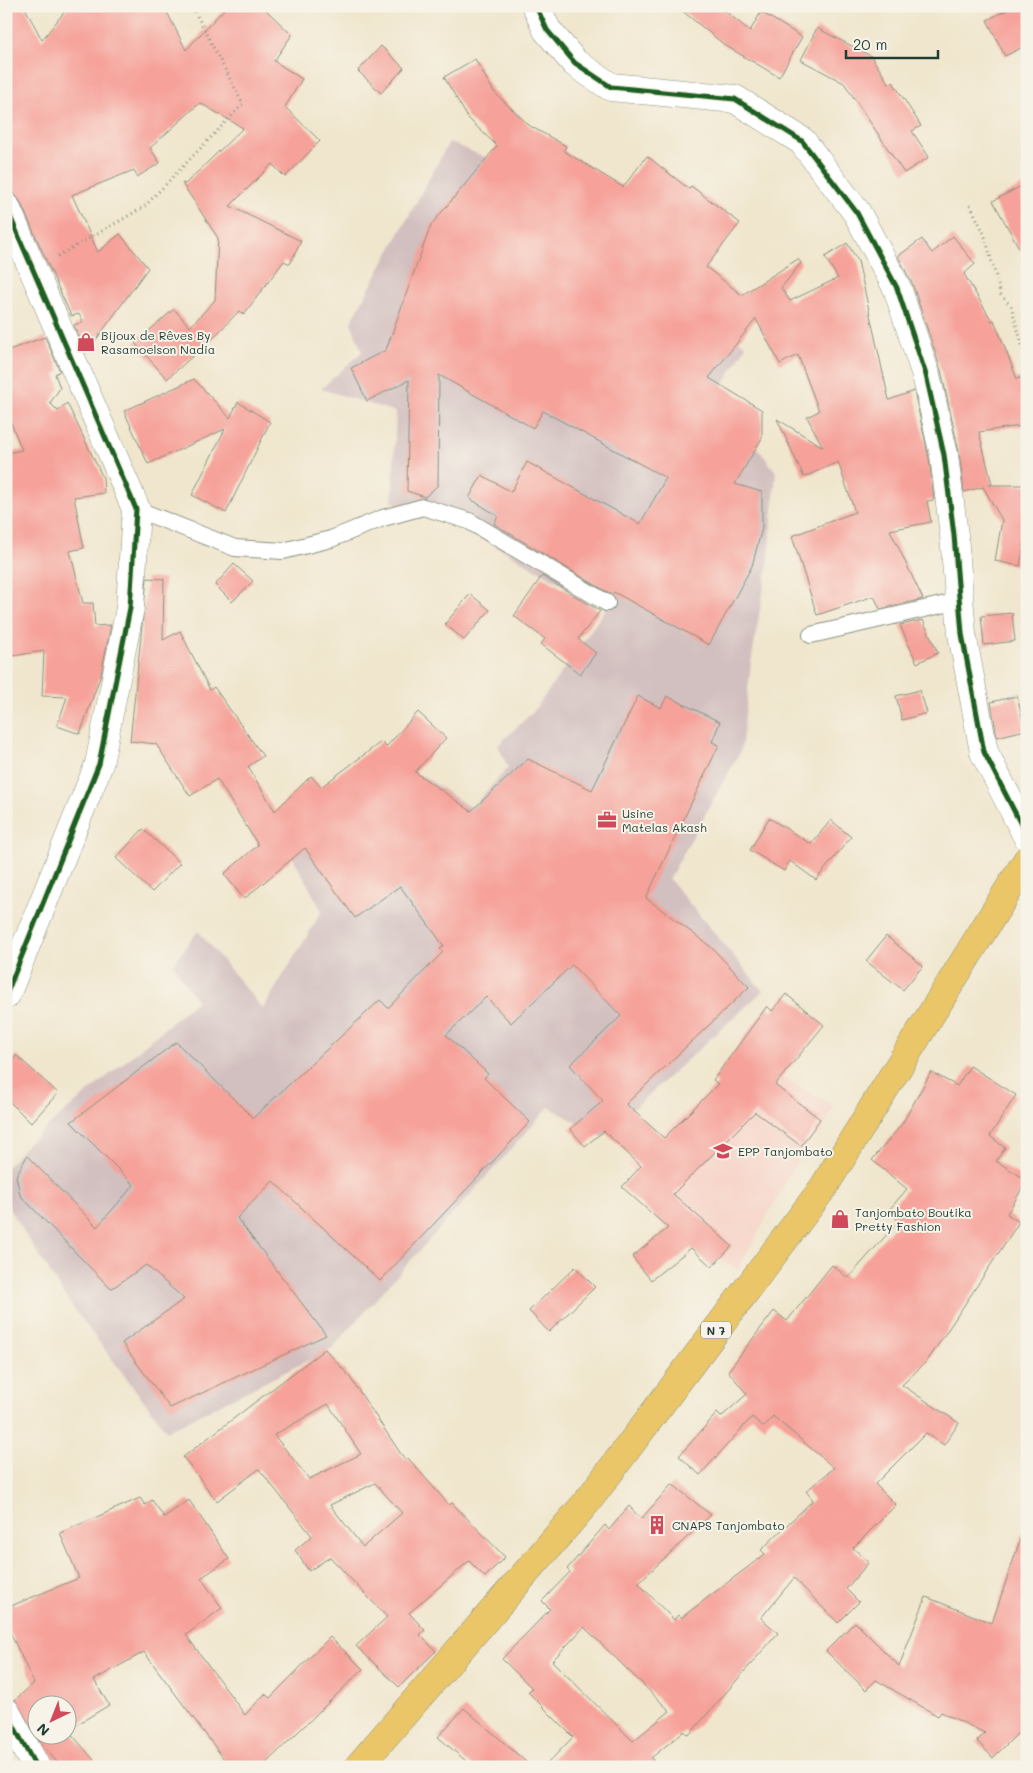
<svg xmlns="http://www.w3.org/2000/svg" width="1033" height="1773" viewBox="0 0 1033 1773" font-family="Mali,sans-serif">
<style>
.built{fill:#f7d1c6}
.industrial{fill:#d2bfbf}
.building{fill:#f6a29a;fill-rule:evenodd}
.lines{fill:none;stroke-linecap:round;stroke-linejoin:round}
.service-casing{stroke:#889280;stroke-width:18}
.minor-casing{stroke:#889280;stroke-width:29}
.tertiary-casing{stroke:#889280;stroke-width:29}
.primary-casing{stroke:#889280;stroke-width:29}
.path{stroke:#889280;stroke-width:3;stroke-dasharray:1 4;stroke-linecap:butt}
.service{stroke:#fff;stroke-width:16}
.minor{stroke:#fff;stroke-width:28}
.tertiary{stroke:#fff;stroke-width:28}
.primary{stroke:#eac669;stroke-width:28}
.cycleway-casing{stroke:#f7f3e8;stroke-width:8}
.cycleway{stroke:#1b5e20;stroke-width:5}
.labels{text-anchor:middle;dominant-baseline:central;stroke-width:4;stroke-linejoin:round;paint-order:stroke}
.shield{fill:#f7f3e8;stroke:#60746a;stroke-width:1}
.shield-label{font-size:11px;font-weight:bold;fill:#1f3d34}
.poi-label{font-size:12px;fill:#1f3d34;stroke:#f7f3e8;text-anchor:start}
</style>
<rect width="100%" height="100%" fill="#f7f3e8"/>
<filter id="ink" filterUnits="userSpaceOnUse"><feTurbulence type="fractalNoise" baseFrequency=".02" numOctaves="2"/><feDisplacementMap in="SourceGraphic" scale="10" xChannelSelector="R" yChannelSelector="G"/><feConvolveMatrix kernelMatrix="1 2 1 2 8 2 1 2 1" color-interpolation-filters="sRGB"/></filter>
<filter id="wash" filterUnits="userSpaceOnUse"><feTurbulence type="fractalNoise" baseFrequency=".0096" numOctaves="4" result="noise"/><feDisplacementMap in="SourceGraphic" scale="20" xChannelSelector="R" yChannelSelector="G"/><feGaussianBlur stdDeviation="1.12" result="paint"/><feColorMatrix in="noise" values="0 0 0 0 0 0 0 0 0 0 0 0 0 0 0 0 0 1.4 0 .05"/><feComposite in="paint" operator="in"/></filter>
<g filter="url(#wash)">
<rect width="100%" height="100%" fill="#f0e6cd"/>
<path class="built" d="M734,1050l100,56 -15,31 -7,-4 -74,137 -12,-7 -98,-98 93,-85z"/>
<path class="industrial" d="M449,142l179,75 14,44 104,85 -21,36 -20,20 51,44 20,26 -7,85 -18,106 -10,87 -72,129 94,112 -161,146 -53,-30 -218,242 -164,82 -97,-127 -64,-100v-36l22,-25 169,-142 -24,-37 25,-33 65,78 59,-98 -31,-57 46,-43 20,15 66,-50 48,32 37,-40 -10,-23 36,-34 72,-102 -137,-78 -77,-29 4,-90 -75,-23 41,-37 -11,-30z"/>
<g id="blocks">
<path class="building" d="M6,6h18l18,34 27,-34h95l22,44 41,-44h35l30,29 -18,26 28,18 -17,28 35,34 -35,36 -13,-13 -42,42 71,35 -11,23 -6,-3 -40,53 -5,-3 -27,28 -45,40 -32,-36 39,-34 16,18 25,-27 3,-62 -36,-55 3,1 58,-56 -43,-25 -50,45 10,15 -23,14 -3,-7 -62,25 26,57 22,-18 28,34 -55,76 -4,-10 1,14 -4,5 -12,-28 9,-3 -4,-8 -8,2 -51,-115 -6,-7 -8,-17z
M676,6h43l31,25 11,-19 41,25 -23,40 -53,-31z
M1015,6h12v39l-22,11 -18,-36z
M817,28l54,28 18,28 4,-2 28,44 -9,5 17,26 -25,16 -60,-90 -43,-23z
M381,46l23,22 -23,25 -23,-22z
M475,59l19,33 36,34 36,20 -2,5 59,36 24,-31 42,33 2,-3 49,37 -34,44 36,28 56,-36 3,4 -20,25 9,13 48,-23 -13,-21 22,-14 11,18 31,139 25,-9 15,67 5,42 -7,1 4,21 -41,8 33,69 -43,10 -6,-13 -57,19 -25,-79 63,-24 -17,-50 -34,15 -27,-58 46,28 -16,-30 12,-6 -21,-56 -18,9 -24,-45 -47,59 53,32v28l-27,46 27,8v36l-10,38 -43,79 -95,-53 -2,3 -118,-71 4,-8 -29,-18 13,-23 29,17 16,-30 113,62 26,-46 -123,-67 -10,17 -94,-53 -1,110 -13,12 -18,-6 2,-111 -42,21 -16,-33 35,-18 45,-125 66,-79 -29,-28 -24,-41z
M1027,183v79l-34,-61z
M953,236l22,28 -11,10 28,47 2,-1 23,59 10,-4v50l-48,7 13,52 -3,1h38v45l-7,36 -25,-5 7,-41 -19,-33 -19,5 -5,-40 -18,-82 -29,-87 -14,-27 24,-17 10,14z
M45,337l15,34 -5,3 5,14 -10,15 8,8 9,-8 36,75 1,15 -30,4 10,51 -14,3 13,52h10l2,23 16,-1 -10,49 -21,60 -23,-8 10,-29 -25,-1 2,-45 -38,6v-204l16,-3 -16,-39v-60z
M194,379l36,39 8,-16 32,20 -44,91 -34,-18 33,-66 -77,35 -24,-53z
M234,564l19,17 -21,21 -17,-17z
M542,576l58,35 -22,28 18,14 -16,21 -39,-30 4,-5 -31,-23z
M147,578l17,1 -1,61 17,-9 30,59 4,-3 49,69 -15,11 27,44 36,-35 10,11 60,-45 5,5 32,-35 28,26 -31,34 56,39 57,-52 64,31 46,-94 23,12 6,-12 53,26 -8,20 7,3 -73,153 65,49 38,40 -123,117 38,34 54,-54 -5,-4 54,-74 5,5 14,-17 38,31 -49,60 45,34 -19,27 -46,-34 -82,82 59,52 -20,21 -21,-19 -40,32 -19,-23 36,-29 -46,-41 19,-21 -37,-35 -19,15 -15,-17 33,-28 -33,-36 51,-49 -49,-51 -61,58 -25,-26 -40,38 42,39 -4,4 46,44 -150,159 -107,-100 -36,37 89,117 -156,73 -48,-65 62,-44 -38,-34 -35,24 -91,-94 -4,-19 11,-20 70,71 37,-42 -63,-63 105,-80 77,76 127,-118 8,8 55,-56 -3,-3 4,-3 -44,-60 -45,32 -50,-70 -61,51 -20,-25 34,-29 -41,-66 -27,17 -34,-52 -26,-3z
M470,594l20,16 -26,30 -19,-16z
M1012,613l3,28 -31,4 -3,-29z
M923,620l15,33 -21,10 -17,-38z
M920,690l7,23 -25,7 -6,-24z
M1017,696l8,34 -28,7 -6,-35z
M769,818l42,26 20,-24 20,17 -35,43 -26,-19 -6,10 -34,-21z
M143,829l37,34 -28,29 -36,-34z
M886,936l37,30 -20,24 -37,-29z
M16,1055l42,38 -27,30 -25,-25v-23z
M970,1066l46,29 -26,41 15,12 -9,13 31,19 -20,34 12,8 -91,138 -26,25 57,38 -15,22 -18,-12 -51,51 21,21 -43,43 16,14 -23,27 13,13 -21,21 -44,-45 -33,40 17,15 -89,102 -5,-4 -33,27 8,9h-115l29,-30 -45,-45 4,-4 -30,-29 48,-50 -8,-8 28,-29 -3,-3 38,-44 4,5 20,-24 12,13 31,-35 39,31 -73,68 36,37 4,-5 3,3 84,-64 -4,-4 52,-50 -7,-9 28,-23 -61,-52 -9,11 -12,-10 -52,58 -21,-19 38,-43 4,4 26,-23 -19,-23 46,-60 13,10 45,-56 16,13 51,-57 -11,-10 19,-22 -35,-29 30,-36 29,-52 26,14zM584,1627l86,84 -37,30 -81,-80z
M575,1267l20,20 -46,45 -20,-21z
M325,1349l24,27 56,84 3,-2 41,47 3,-2 53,54 -20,20 -16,-16 -60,52 16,17 -5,5 16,16 -37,36 -43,-41 31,-29 -57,-60 -21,14 -14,-21 17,-14 -53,-67 -42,32 -34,-44zM328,1404l33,50 -52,25 -35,-44zM375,1483l27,30 -39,34 -33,-42z
M140,1498l5,7 7,-5 12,17 25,-17 40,59 -28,19 21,30 -36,27 59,80 20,-21 5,4 60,-61 33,32 -101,98h-32l-86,-115 -50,28 15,25 -41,25 32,37h-39l-21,-25 -25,-42 19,-17 -28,-59v-16l73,-30 -19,-45zM38,1706h30v30h-30z
M1022,1534l5,1v189l-34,34 -16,-17 8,-8 -44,-21 -3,4 -62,-36 -10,10 -40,-39 29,-29 44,44 27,-69 66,26z
M464,1708l68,59h-59l-35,-30z"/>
</g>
</g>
<g filter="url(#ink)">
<use href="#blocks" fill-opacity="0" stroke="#889280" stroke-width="1"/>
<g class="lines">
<g class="service-casing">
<path id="service" d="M136,509l99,39 48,3 48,-12 52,-21 40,-11 46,14 138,82
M811,635l148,-34"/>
</g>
<g class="minor-casing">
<path id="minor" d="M536,6l11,24 28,33 36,24 124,12 67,42 55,72 40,75 29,87 18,80 10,80 8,99 22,118 43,84"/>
</g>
<g class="tertiary-casing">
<path id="tertiary" d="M6,207l130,302 -6,99 -31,156 -93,231
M6,1712l30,55"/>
</g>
<g class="primary-casing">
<path id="primary" d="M358,1767l229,-265 236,-314 204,-328"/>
</g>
<path class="path" d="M970,205l14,28 17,62 10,11 16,56
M58,256l86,-49 99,-103 -48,-92 6,-6"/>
<use href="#service" class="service"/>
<use href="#minor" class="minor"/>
<use href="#tertiary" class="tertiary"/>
<use href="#primary" class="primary"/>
<g class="cycleway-casing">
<path id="cycleway" d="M536,6l11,24 28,33 36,24 124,12 67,42 55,72 40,75 29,87 18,80 10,80 8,99 22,118 43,84
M6,207l130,302 -6,99 -31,156 -93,231
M6,1712l30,55"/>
</g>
<use href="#cycleway" class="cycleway"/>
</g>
</g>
<defs>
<g id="shop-bare" transform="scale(1.5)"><path d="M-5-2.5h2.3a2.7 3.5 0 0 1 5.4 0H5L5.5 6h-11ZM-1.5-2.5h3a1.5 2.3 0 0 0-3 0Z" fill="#d1495b" stroke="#f7f3e8" stroke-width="2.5" paint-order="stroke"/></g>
<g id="office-bare" transform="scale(1.5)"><path d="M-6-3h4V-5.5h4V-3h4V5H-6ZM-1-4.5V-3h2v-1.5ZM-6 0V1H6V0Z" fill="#d1495b" stroke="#f7f3e8" stroke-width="2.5" paint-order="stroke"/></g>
<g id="school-bare" transform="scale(1.5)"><path d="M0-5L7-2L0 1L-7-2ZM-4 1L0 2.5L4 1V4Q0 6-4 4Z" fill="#d1495b" stroke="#f7f3e8" stroke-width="2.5" paint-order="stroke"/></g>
<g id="building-bare" transform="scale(1.5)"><path d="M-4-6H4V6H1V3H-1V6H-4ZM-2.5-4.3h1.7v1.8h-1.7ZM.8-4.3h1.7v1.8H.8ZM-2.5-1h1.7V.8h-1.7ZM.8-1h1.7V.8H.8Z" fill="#d1495b" stroke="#f7f3e8" stroke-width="2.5" paint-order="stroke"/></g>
</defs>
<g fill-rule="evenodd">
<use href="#shop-bare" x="86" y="342"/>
<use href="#office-bare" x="607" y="820"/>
<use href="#school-bare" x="723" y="1151"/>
<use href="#shop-bare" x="840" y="1219"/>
<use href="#building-bare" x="657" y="1525"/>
</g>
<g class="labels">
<rect class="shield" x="701" y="1321.5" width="30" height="17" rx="4"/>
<g class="shield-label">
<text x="716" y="1330">N 7</text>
</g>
<g class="poi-label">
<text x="101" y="335">Bijoux de Rêves By<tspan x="101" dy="14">Rasamoelson Nadia</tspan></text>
<text x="622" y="813">Usine<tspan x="622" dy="14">Matelas Akash</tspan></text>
<text x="738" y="1151">EPP Tanjombato</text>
<text x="855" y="1212">Tanjombato Boutika<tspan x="855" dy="14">Pretty Fashion</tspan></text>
<text x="672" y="1525">CNAPS Tanjombato</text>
</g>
</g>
<rect width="1033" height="1773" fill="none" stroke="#f7f3e8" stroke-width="25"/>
<g transform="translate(52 1720) rotate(223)"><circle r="24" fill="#f7f3e8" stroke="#a1aaa0"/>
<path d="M0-4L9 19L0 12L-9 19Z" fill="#d1495b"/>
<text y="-8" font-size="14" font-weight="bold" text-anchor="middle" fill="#1f3d34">N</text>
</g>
<path d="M846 50v8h92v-8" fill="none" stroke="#1f3d34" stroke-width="2.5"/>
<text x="853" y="50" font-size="15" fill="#1f3d34" stroke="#f7f3e8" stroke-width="4" paint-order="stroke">20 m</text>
</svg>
